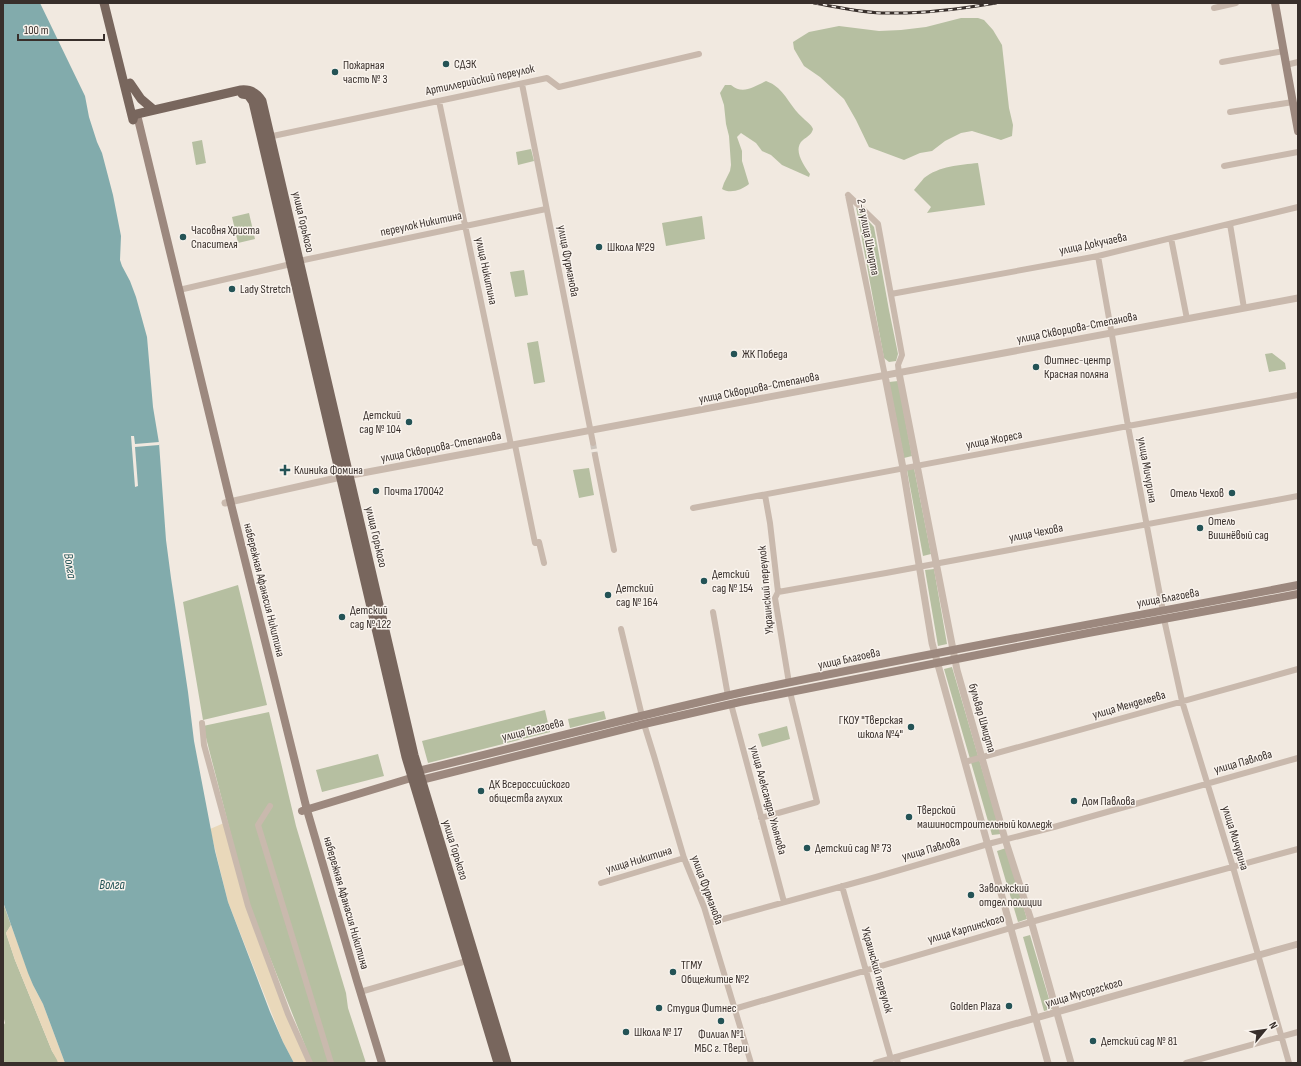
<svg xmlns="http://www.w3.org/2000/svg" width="1301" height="1066" viewBox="0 0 1301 1066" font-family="'Sofia Sans Condensed',sans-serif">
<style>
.green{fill:#b6bfa1}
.sand{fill:#e9d8ba}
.water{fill:#82abac}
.pier{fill:#f1e9e0}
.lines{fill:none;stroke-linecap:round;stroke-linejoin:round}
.minor-tunnel{stroke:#ccc4bc;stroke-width:6;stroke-dasharray:6 3;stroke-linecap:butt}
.minor{stroke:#c9b9ad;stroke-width:6}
.tertiary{stroke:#c9b9ad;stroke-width:7}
.secondary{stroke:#9c887e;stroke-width:8}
.primary{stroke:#78665d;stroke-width:9}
.rail-casing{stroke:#382f2b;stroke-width:3}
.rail{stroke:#f9f3ed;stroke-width:1.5;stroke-dasharray:4.5;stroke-linecap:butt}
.poi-dot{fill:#245356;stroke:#f9f3ed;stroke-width:1.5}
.labels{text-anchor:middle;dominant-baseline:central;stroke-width:3;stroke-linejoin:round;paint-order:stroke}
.poi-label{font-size:12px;fill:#382f2b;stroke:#f9f3ed;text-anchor:start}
.street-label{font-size:12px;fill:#382f2b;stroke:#f9f3ed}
.water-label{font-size:13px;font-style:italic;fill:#245356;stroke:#f9f3ed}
</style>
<rect width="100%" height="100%" fill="#f1e9e0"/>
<path class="green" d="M961,18h17l6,2 9,10 9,15 7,63 4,17 -1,11 -11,4 -29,-9 -11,2 -16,8 -13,10 -12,2 -16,7 -35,-13 -13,-27 -12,-21 -24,-22 -16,-11 -10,-17 -1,-7 16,-10 30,-6 40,5 22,-1 25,-3z
M766,81c2,1 6,2 8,4 12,8 18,24 29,33 4,4 8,6 10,11 -1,5 -6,8 -10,11 -11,9 1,26 7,34l-1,3 -27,-12 -11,-10 -9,-4 -6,-8 -15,-10 -4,4 5,14v10l7,23c-7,6 -19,10 -27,5l2,-6 6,-12 1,-6 -2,-29 -3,-12 -2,-19 -4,-12 5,-8h6c12,10 22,2 35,-4z
M202,140l4,23 -10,2 -4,-23z
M531,149l3,12 -16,4 -2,-13z
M978,163l7,42 -58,8 4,-6 -17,-17c3,-4 7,-8 10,-12 15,-12 36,-13 54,-15z
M856,207l18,20 15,83 9,44 -2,7 -7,1 -5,-4z
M249,213l6,26 -17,4 -6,-26z
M702,216l3,23 -39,7 -4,-23z
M524,270l4,25 -13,2 -5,-25z
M538,341l7,41 -11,2 -7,-41z
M1272,353l13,10 1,6 -17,3 -4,-18z
M898,381l14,75 -8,2 -15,-76z
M589,468l5,27 -15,3 -6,-28z
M914,468l17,86 -8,2 -16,-86z
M934,569l13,75 -9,2 -13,-76z
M238,585l29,120 -64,15 -20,-118z
M952,667l49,167 -9,1 -48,-166z
M545,710l5,22 -122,31 -6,-22z
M604,711l2,8 -36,9 -2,-9z
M269,712l27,114 50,167 2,15 18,55h-54l-63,-158 -46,-179z
M787,726l3,13 -28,8 -4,-13z
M378,754l6,22 -62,16 -6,-22z
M1006,848l21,71 -9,3 -21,-71z
M3,903l8,22 -5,8 9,27 37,91 6,9v3h-55v-37l2,-3 -2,-8z
M1030,935l22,74 -8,2 -21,-74z"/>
<path class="sand" d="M224,823l23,83 63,157h-16l-11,-21 -55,-140 -18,-73z
M11,925l22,60 10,19 22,59h-7l-1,-3 -5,-9 -37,-91 -9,-27z"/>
<path class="water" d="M3,3h37l45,93 4,21 8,25 5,11 11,42 8,41 -1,24 2,6 8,15 6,16 11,40 6,70 6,36 7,97 5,38 17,114 6,49 21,110 13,51 42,110 13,30 11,21h-229l-22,-59 -10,-19 -5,-12 -25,-71z"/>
<path class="pier" d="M131,436h3l1,8 24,-2v3l-24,2 3,39 -3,1z"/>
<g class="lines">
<path class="minor-tunnel" d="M593,443l2,12"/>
<path class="minor" d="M1214,8l22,-5
M1222,62l62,-11
M1286,65l12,-3
M522,84l71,359
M439,101l72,344
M1230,112l63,-10
M268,137l279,-59 12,9 140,-33
M1224,166l74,-14
M848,195l30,29 24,131 -4,10 1,8
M848,195l37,181
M1230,224l14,84
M1171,238l16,81
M1098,256l30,170 35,185
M299,261l247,-52
M179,290l112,-26
M891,294l207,-38 200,-49
M515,445l20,98 4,-1 5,21
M595,455l19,95
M765,495l5,28 8,69 -3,6 14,85
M693,508l435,-82 170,-31
M778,592l108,-19 412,-77
M713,612l15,84
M1164,619l18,82 51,166 56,196
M621,629l21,87
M731,704l53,198
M202,723l2,22 44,161 40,108 22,49
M644,724l10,32 30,102 20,49 47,156
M965,762l333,-93
M270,806l-12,19 73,238
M761,818l56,-16 -27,-110
M601,883l83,-25
M842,886l49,173
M709,923l167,-46 112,-33 66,-17 244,-69
M360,992l110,-32
M734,1009l297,-87 267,-73
M896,1057l2,6
M1186,1063l112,-31"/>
<path class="tertiary" d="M899,373l58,297 48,169 25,78 41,146
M885,376l18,92 29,175 116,420
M225,503l116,-26 957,-179
M876,1063l422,-119"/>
<path class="secondary" d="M1275,3l23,128
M138,119l92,381 77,310 50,171 25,82
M416,779l5,1 223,-56 96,-22 348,-69 210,-39
M302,811l109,-33 7,-7c107,-26 214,-54 321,-78 186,-40 373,-72 559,-108"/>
<path class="primary" d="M104,3l29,117
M130,83l11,16 13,11
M242,94l6,1 5,7 153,655 92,306
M133,120l1,-4 3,-2 104,-24c10,-1 16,3 21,11l152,654 93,308"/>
<g class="rail-casing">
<path id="rail" d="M814,3c24,4 48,10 73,10 36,1 73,-4 109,-10"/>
</g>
<use href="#rail" class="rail"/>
</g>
<g class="poi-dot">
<circle cx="446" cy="64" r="4"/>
<circle cx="335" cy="72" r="4"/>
<circle cx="183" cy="237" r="4"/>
<circle cx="599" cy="247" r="4"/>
<circle cx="232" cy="289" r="4"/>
<circle cx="734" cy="354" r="4"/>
<circle cx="1036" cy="367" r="4"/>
<circle cx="409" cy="422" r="4"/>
<path d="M283 464h4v4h4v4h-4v4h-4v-4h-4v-4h4z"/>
<circle cx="376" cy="491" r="4"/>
<circle cx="1232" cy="493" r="4"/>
<circle cx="1200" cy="528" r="4"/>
<circle cx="704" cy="581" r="4"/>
<circle cx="608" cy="595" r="4"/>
<circle cx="342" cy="617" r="4"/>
<circle cx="911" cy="727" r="4"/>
<circle cx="481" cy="791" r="4"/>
<circle cx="1074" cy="801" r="4"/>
<circle cx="909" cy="817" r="4"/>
<circle cx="807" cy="848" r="4"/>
<circle cx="971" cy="895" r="4"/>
<circle cx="673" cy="972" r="4"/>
<circle cx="1009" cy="1006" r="4"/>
<circle cx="659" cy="1008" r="4"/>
<circle cx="721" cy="1021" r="4"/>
<circle cx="626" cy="1032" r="4"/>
<circle cx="1093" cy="1041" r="4"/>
</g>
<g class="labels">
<g class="poi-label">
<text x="454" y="64">СДЭК</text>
<text x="343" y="65">Пожарная<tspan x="343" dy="14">часть № 3</tspan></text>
<text x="191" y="230">Часовня Христа<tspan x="191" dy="14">Спасителя</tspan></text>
<text x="607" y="247">Школа №29</text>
<text x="240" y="289">Lady Stretch</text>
<text x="742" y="354">ЖК Победа</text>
<text x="1044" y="360">Фитнес-центр<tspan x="1044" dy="14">Красная поляна</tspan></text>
<text x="401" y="415" text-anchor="end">Детский<tspan x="401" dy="14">сад № 104</tspan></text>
<text x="294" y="470">Клиника Фомина</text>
<text x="384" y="491">Почта 170042</text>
<text x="1224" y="493" text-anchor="end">Отель Чехов</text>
<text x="1208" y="521">Отель<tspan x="1208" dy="14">Вишнёвый сад</tspan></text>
<text x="712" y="574">Детский<tspan x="712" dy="14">сад № 154</tspan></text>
<text x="616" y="588">Детский<tspan x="616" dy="14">сад № 164</tspan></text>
<text x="350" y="610">Детский<tspan x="350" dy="14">сад № 122</tspan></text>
<text x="903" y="720" text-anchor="end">ГКОУ "Тверская<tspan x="903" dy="14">школа №4"</tspan></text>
<text x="489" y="784">ДК Всероссийского<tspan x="489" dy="14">общества глухих</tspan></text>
<text x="1082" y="801">Дом Павлова</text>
<text x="917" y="810">Тверской<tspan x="917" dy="14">машиностроительный колледж</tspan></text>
<text x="815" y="848">Детский сад № 73</text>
<text x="979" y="888">Заволжский<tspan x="979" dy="14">отдел полиции</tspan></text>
<text x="681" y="965">ТГМУ<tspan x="681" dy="14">Общежитие №2</tspan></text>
<text x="1001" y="1006" text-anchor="end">Golden Plaza</text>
<text x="667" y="1008">Студия Фитнес</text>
<text x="634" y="1032">Школа № 17</text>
<text x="721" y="1034" text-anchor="middle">Филиал №1<tspan x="721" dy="14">МБС г. Твери</tspan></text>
<text x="1101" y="1041">Детский сад № 81</text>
</g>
<g class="street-label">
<text transform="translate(480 80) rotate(-12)">Артиллерийский переулок</text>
<text transform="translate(303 222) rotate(77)">улица Горького</text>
<text transform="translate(421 224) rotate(-12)">переулок Никитина</text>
<text transform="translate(868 237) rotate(79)">2-я улица Шмидта</text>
<text transform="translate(1093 244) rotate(-12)">улица Докучаева</text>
<text transform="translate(568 261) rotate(79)">улица Фурманова</text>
<text transform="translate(486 271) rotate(78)">улица Никитина</text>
<text transform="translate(1077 328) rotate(-11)">улица Скворцова-Степанова</text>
<text transform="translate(759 388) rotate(-11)">улица Скворцова-Степанова</text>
<text transform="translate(994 440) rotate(-11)">улица Жореса</text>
<text transform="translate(441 447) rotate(-11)">улица Скворцова-Степанова</text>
<text transform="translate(1147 470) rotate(80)">улица Мичурина</text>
<text transform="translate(1036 533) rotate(-11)">улица Чехова</text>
<text transform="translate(376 537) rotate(77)">улица Горького</text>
<text transform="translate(264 590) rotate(76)">набережная Афанасия Никитина</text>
<text transform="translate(766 590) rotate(-95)">Украинский переулок</text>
<text transform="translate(1168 598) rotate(-10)">улица Благоева</text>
<text transform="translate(849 659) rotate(-12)">улица Благоева</text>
<text transform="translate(1129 705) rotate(-16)">улица Менделеева</text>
<text transform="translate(982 718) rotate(74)">бульвар Шмидта</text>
<text transform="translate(533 730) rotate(-14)">улица Благоева</text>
<text transform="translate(1243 762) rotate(-16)">улица Павлова</text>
<text transform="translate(768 800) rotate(75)">улица Александра Ульянова</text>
<text transform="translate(1235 838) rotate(73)">улица Мичурина</text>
<text transform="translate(931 849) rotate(-16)">улица Павлова</text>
<text transform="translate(455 850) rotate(73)">улица Горького</text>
<text transform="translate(639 860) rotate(-17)">улица Никитина</text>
<text transform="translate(707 890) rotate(70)">улица Фурманова</text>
<text transform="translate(346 903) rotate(74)">набережная Афанасия Никитина</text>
<text transform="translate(966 929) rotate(-16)">улица Карпинского</text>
<text transform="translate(877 970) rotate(74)">Украинский переулок</text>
<text transform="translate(1084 993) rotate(-16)">улица Мусоргского</text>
</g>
<g class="water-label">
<text transform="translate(70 566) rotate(81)">Волга</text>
<text x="112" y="885">Волга</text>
</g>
</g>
<rect width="1301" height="1066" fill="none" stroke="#382f2b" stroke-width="8"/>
<g transform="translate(1265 1030) rotate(61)" stroke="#f9f3ed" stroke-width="3" paint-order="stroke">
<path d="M0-3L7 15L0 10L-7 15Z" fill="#382f2b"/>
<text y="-6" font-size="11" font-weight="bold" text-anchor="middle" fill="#382f2b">N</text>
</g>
<path d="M18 34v6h86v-6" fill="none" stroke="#382f2b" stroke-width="2"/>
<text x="24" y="34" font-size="12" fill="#382f2b" stroke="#f9f3ed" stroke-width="3" paint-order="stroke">100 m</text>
</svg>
